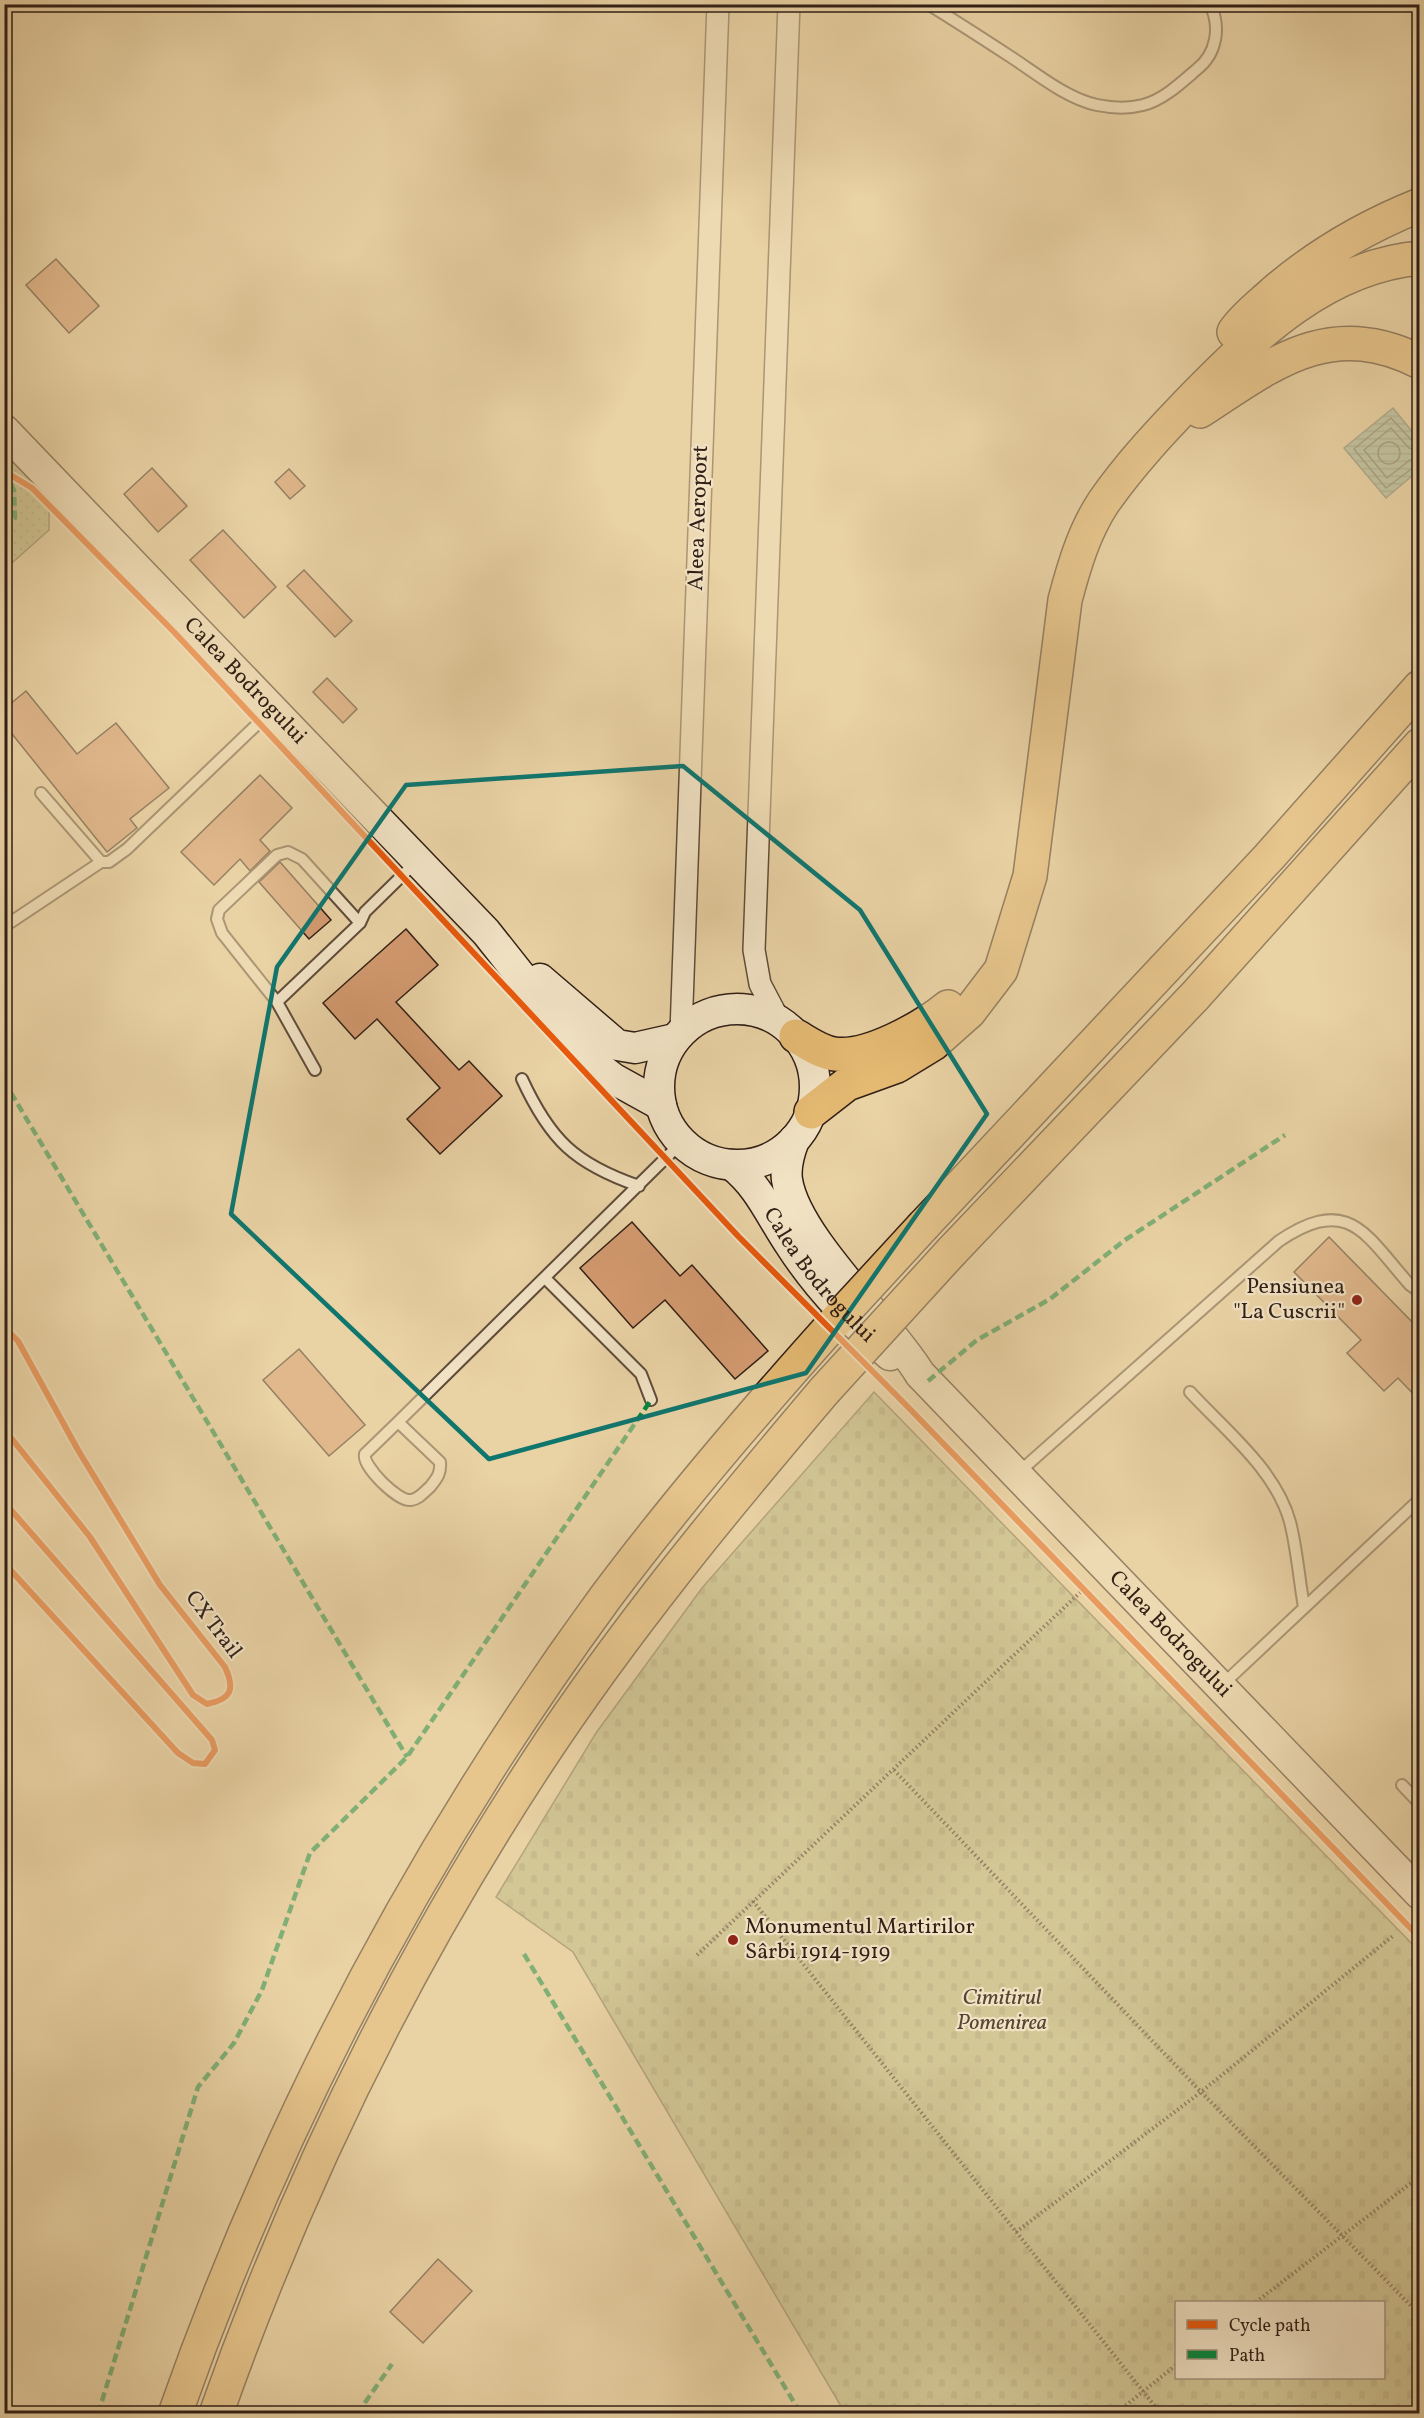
<svg xmlns="http://www.w3.org/2000/svg" width="1424" height="2418" viewBox="0 0 1424 2418" font-family="Vollkorn,serif">
<style>
.cemetery{fill:url(#cemetery-stones);stroke:#746d4e;stroke-width:1.5;fill-rule:evenodd}
.park{fill:url(#park-dots);stroke:#746d4e;stroke-width:1.5}
.water{fill:url(#water-rules);stroke:#6f7b6a;stroke-width:1.5}
.lines{fill:none;stroke-linecap:round;stroke-linejoin:round}
.shore{stroke:#646c5c;stroke-width:1.5}
.building{fill:#d49a70;stroke:#311f16;stroke-width:1.5}
.lane-casing{stroke:#5f4c3a;stroke-width:14}
.street-casing{stroke:#5f4c3a;stroke-width:24}
.secondary-casing{stroke:#311f16;stroke-width:33}
.highway-casing{stroke:#311f16;stroke-width:36}
.path{stroke:#311f16;stroke-width:4;stroke-dasharray:1.5 3;stroke-linecap:butt}
.lane{stroke:#f1e2c4;stroke-width:10}
.street{stroke:#f1e2c4;stroke-width:21}
.secondary{stroke:#f1e2c4;stroke-width:30}
.highway{stroke:#e4b972;stroke-width:33}
.highway-bridge-casing{stroke:#311f16;stroke-width:36;stroke-linecap:butt}
.highway-bridge{stroke:#e4b972;stroke-width:33}
.quiet{stroke:#00873e;stroke-width:4.5;stroke-dasharray:9 4.5;stroke-linecap:butt}
.cycleway-casing{stroke:#f1e2c4;stroke-width:10}
.cycleway{stroke:#e8590c;stroke-width:6}
.marked{fill:none;stroke:#0f766e;stroke-width:4.5;stroke-linejoin:round}
.poi-dot{fill:#8f2418;stroke:#f1e2c4;stroke-width:2}
.labels{text-anchor:middle;dominant-baseline:central;stroke-width:4.5;stroke-linejoin:round;paint-order:stroke}
.street-label{font-size:22px;fill:#311f16;stroke:#f1e2c4}
.poi-label{font-size:22px;fill:#311f16;stroke:#f1e2c4;text-anchor:end}
.park-label{font-size:22px;font-style:italic;fill:#534632;stroke:#f1e2c4}
</style>
<defs>
<pattern id="cemetery-stones" width="16" height="16" patternUnits="userSpaceOnUse" patternTransform="scale(1.5)"><rect width="16" height="16" fill="#b8bb85"/><path d="M2 7V4a2 2 0 0 1 4 0v3zM10 15v-3a2 2 0 0 1 4 0v3z" fill="#9fa072"/></pattern>
<pattern id="park-dots" width="8" height="8" patternUnits="userSpaceOnUse" patternTransform="scale(1.5)"><rect width="8" height="8" fill="#b8bb85"/><path d="M2 2h.1M6 6h.1" fill="none" stroke="#9fa072" stroke-width="1.8" stroke-linecap="round"/></pattern>
<pattern id="water-rules" width="6" height="5" patternUnits="userSpaceOnUse" patternTransform="scale(1.5)"><rect width="6" height="5" fill="#98b8a2"/><path d="M0 2.5h6" fill="none" stroke="#7d9583"/></pattern>
</defs>
<rect width="100%" height="100%" fill="#e9d2a4"/>
<filter id="stains"><feTurbulence type="fractalNoise" baseFrequency=".00333" numOctaves="4"/><feColorMatrix values="0 0 0 0 .2 0 0 0 0 .09 0 0 0 0 .02 0 0 0 .5 -.17"/></filter>
<radialGradient id="worn" r=".72"><stop offset=".6" stop-color="#630" stop-opacity="0"/><stop offset="1" stop-color="#630" stop-opacity=".3"/></radialGradient>
<path class="cemetery" d="M874,1392l545,559v462h-574l-272,-461 -77,-55 100,-164 106,-145zM1176,2302h208v76h-208z"/>
<path class="park" d="M4,431l45,46v53l-44,39z"/>
<path class="water" d="M1393,408l26,32v30l-33,28 -42,-50z"/>
<g class="lines">
<path class="shore" d="M1378 453a11 11 0 1 1 22 0a11 11 0 1 1-22 0Z
M1420,443l-7,-1 -22,-24 -37,31 32,39 28,-21 6,-1
M1420,451l-11,-3 -18,-20 -27,22 23,28 23,-18 10,-2"/>
</g>
<path class="building" d="M56,259l43,47 -30,27 -43,-48z
M152,468l35,38 -29,26 -34,-38z
M289,469l16,17 -15,13 -15,-17z
M223,530l53,57 -32,31 -54,-58z
M304,570l48,51 -17,16 -48,-51z
M327,678l30,31 -14,14 -30,-31z
M26,691l51,63 39,-31 53,65 -39,31 7,9 -30,24 -103,-128v-15z
M260,775l32,33 -32,32 10,11 -20,20 -10,-12 -26,26 -33,-33z
M280,862l51,58 -22,19 -50,-57z
M406,929l32,36 -42,37 63,68 10,-9 33,35 -62,58 -33,-35 33,-31 -63,-69 -22,20 -32,-36z
M632,1222l48,54 12,-11 76,86 -33,28 -70,-79 -32,28 -53,-60z
M1329,1237l90,92v71l-21,-22 -14,13 -37,-38 14,-13 -67,-68z
M299,1349l66,76 -36,31 -66,-76z
M438,2259l34,32 -49,52 -33,-31z"/>
<g class="lines">
<g class="lane-casing">
<path id="lane" d="M928,4c29,18 57,36 86,55 24,16 54,40 83,46 15,3 31,4 46,0 20,-5 38,-22 53,-35 21,-16 25,-43 14,-66
M41,793l60,69
M11,922l90,-60h8l18,-13 145,-139
M277,1002l83,-79 5,-11 51,-50
M315,1070l-38,-68 -55,-69 -5,-14 2,-9 58,-55 11,-3 14,7 58,64
M522,1079c28,61 53,85 117,107
M546,1279l95,95 10,26
M1190,1392c35,38 86,78 100,130 7,27 9,57 14,85
M398,1422l284,-280
M398,1422l42,40c1,12 -3,16 -10,25 -6,5 -11,12 -19,13 -13,2 -49,-34 -46,-46z
M1018,1473l261,-232c70,-47 86,-7 131,44l10,7
M1221,1686l199,-187
M1402,1785l18,19"/>
</g>
<g class="street-casing">
<path id="street" d="M780,1022l-20,-38 -6,-34 35,-946
M681,1032l37,-1028"/>
</g>
<g class="secondary-casing">
<g id="secondary">
<path id="s1" d="M4,430l482,502 76,96 31,35 21,16 47,26"/>
<path d="M540,979l77,66 18,3 40,-9"/>
<circle cx="737" cy="1087" r="78"/>
<path id="s2" d="M794,1140c-5,13 -9,26 -7,40 9,58 101,141 133,194l500,520"/>
<path id="s3" d="M732,1165c28,22 39,52 59,81 26,40 62,78 99,109"/>
</g>
</g>
<g class="highway-casing">
<path id="highway" d="M1234,332c9,-14 26,-27 39,-39 45,-39 92,-66 147,-88
M1200,411c72,-47 130,-95 220,-49
M796,1036c12,7 24,16 38,18 33,5 88,-26 114,-47
M811,1112l36,-28 50,-18 36,-22 36,-32 32,-42 29,-94 35,-276c9,-34 19,-68 38,-97 27,-39 60,-74 92,-107 62,-63 132,-130 225,-138
M924,1225l345,-368 151,-170
M952,1251l243,-255 225,-251
M175,2414c103,-293 247,-566 430,-816 74,-99 155,-193 238,-285
M216,2414c81,-230 188,-449 322,-653 86,-131 186,-252 287,-371"/>
</g>
<path class="path" d="M894,1770l307,322 219,223
M753,1901l408,513
M697,1955l391,-370
M1016,2232l185,-140 193,-157
M1256,2302l164,-126
M1115,2414l61,-49"/>
<use href="#lane" class="lane"/>
<use href="#street" class="street"/>
<use href="#secondary" class="secondary"/>
<use href="#highway" class="highway"/>
<g class="highway-bridge-casing">
<path id="highway-bridge" d="M843,1313l81,-88
M825,1390l127,-139"/>
</g>
<use href="#highway-bridge" class="highway-bridge"/>
<path class="quiet" d="M4,528l11,-10 -1,-28 -8,-15
M4,1081l403,676
M928,1381l49,-41 73,-41 75,-59 160,-105
M524,1954l277,460
M98,2414l100,-327 36,-44 28,-53 48,-137 97,-96 244,-357
M357,2414l35,-50"/>
<g class="cycleway-casing">
<path id="cycleway" d="M4,471l28,17 142,144 564,604 170,171 512,531
M4,1327l14,14 60,109 82,135 65,82c10,22 7,32 -18,37l-14,-9 -103,-158 -86,-108
M4,1502l208,238 3,10 -10,14 -12,-1 -15,-10 -174,-190"/>
</g>
<use href="#cycleway" class="cycleway"/>
</g>
<path d="M0 0H1424V2418H0ZM683,766l177,144 127,204 -181,259 -317,86 -258,-245 46,-247 129,-182z" fill="#e9d2a4" fill-opacity=".55" fill-rule="evenodd"/>
<path class="marked" d="M683,766l177,144 127,204 -181,259 -317,86 -258,-245 46,-247 129,-182z"/>
<g class="poi-dot">
<circle cx="1357" cy="1300" r="6"/>
<circle cx="733" cy="1940" r="6"/>
</g>
<g class="labels">
<g class="street-label">
<text transform="translate(699 518) rotate(-88)">Aleea Aeroport</text>
<text stroke="none"><textPath href="#s1" startOffset="348">Calea Bodrogului</textPath></text>
<text stroke="none"><textPath href="#s3" startOffset="141">Calea Bodrogului</textPath></text>
<text transform="translate(213 1625) rotate(53)">CX Trail</text>
<text stroke="none"><textPath href="#s2" startOffset="639">Calea Bodrogului</textPath></text>
</g>
<g class="poi-label">
<text x="1345" y="1287">Pensiunea<tspan x="1345" dy="25">"La Cuscrii"</tspan></text>
<text x="745" y="1927" text-anchor="start">Monumentul Martirilor<tspan x="745" dy="25">Sârbi 1914-1919</tspan></text>
</g>
<g class="park-label">
<text x="1002" y="1998">Cimitirul<tspan x="1002" dy="25">Pomenirea</tspan></text>
</g>
</g>
<rect width="1424" height="2418" fill="none" stroke="#e9d2a4" stroke-width="24"/>
<rect x="6" y="6" width="1412" height="2406" fill="none" stroke="#311f16" stroke-width="3"/>
<rect x="12" y="12" width="1400" height="2394" fill="none" stroke="#311f16" stroke-width="1.5"/>
<rect x="1175" y="2301" width="210" height="78" fill="#f1e2c4" stroke="#a4947e" stroke-width="1.5"/>
<rect x="1187" y="2320" width="30" height="9" fill="#e8590c" stroke="#a4947e" stroke-width="1.5"/>
<text x="1229" y="2331" font-size="18" fill="#311f16">Cycle path</text>
<rect x="1187" y="2350" width="30" height="9" fill="#00873e" stroke="#a4947e" stroke-width="1.5"/>
<text x="1229" y="2361" font-size="18" fill="#311f16">Path</text>
<rect width="100%" height="100%" filter="url(#stains)"/>
<rect width="100%" height="100%" fill="url(#worn)"/>
</svg>
